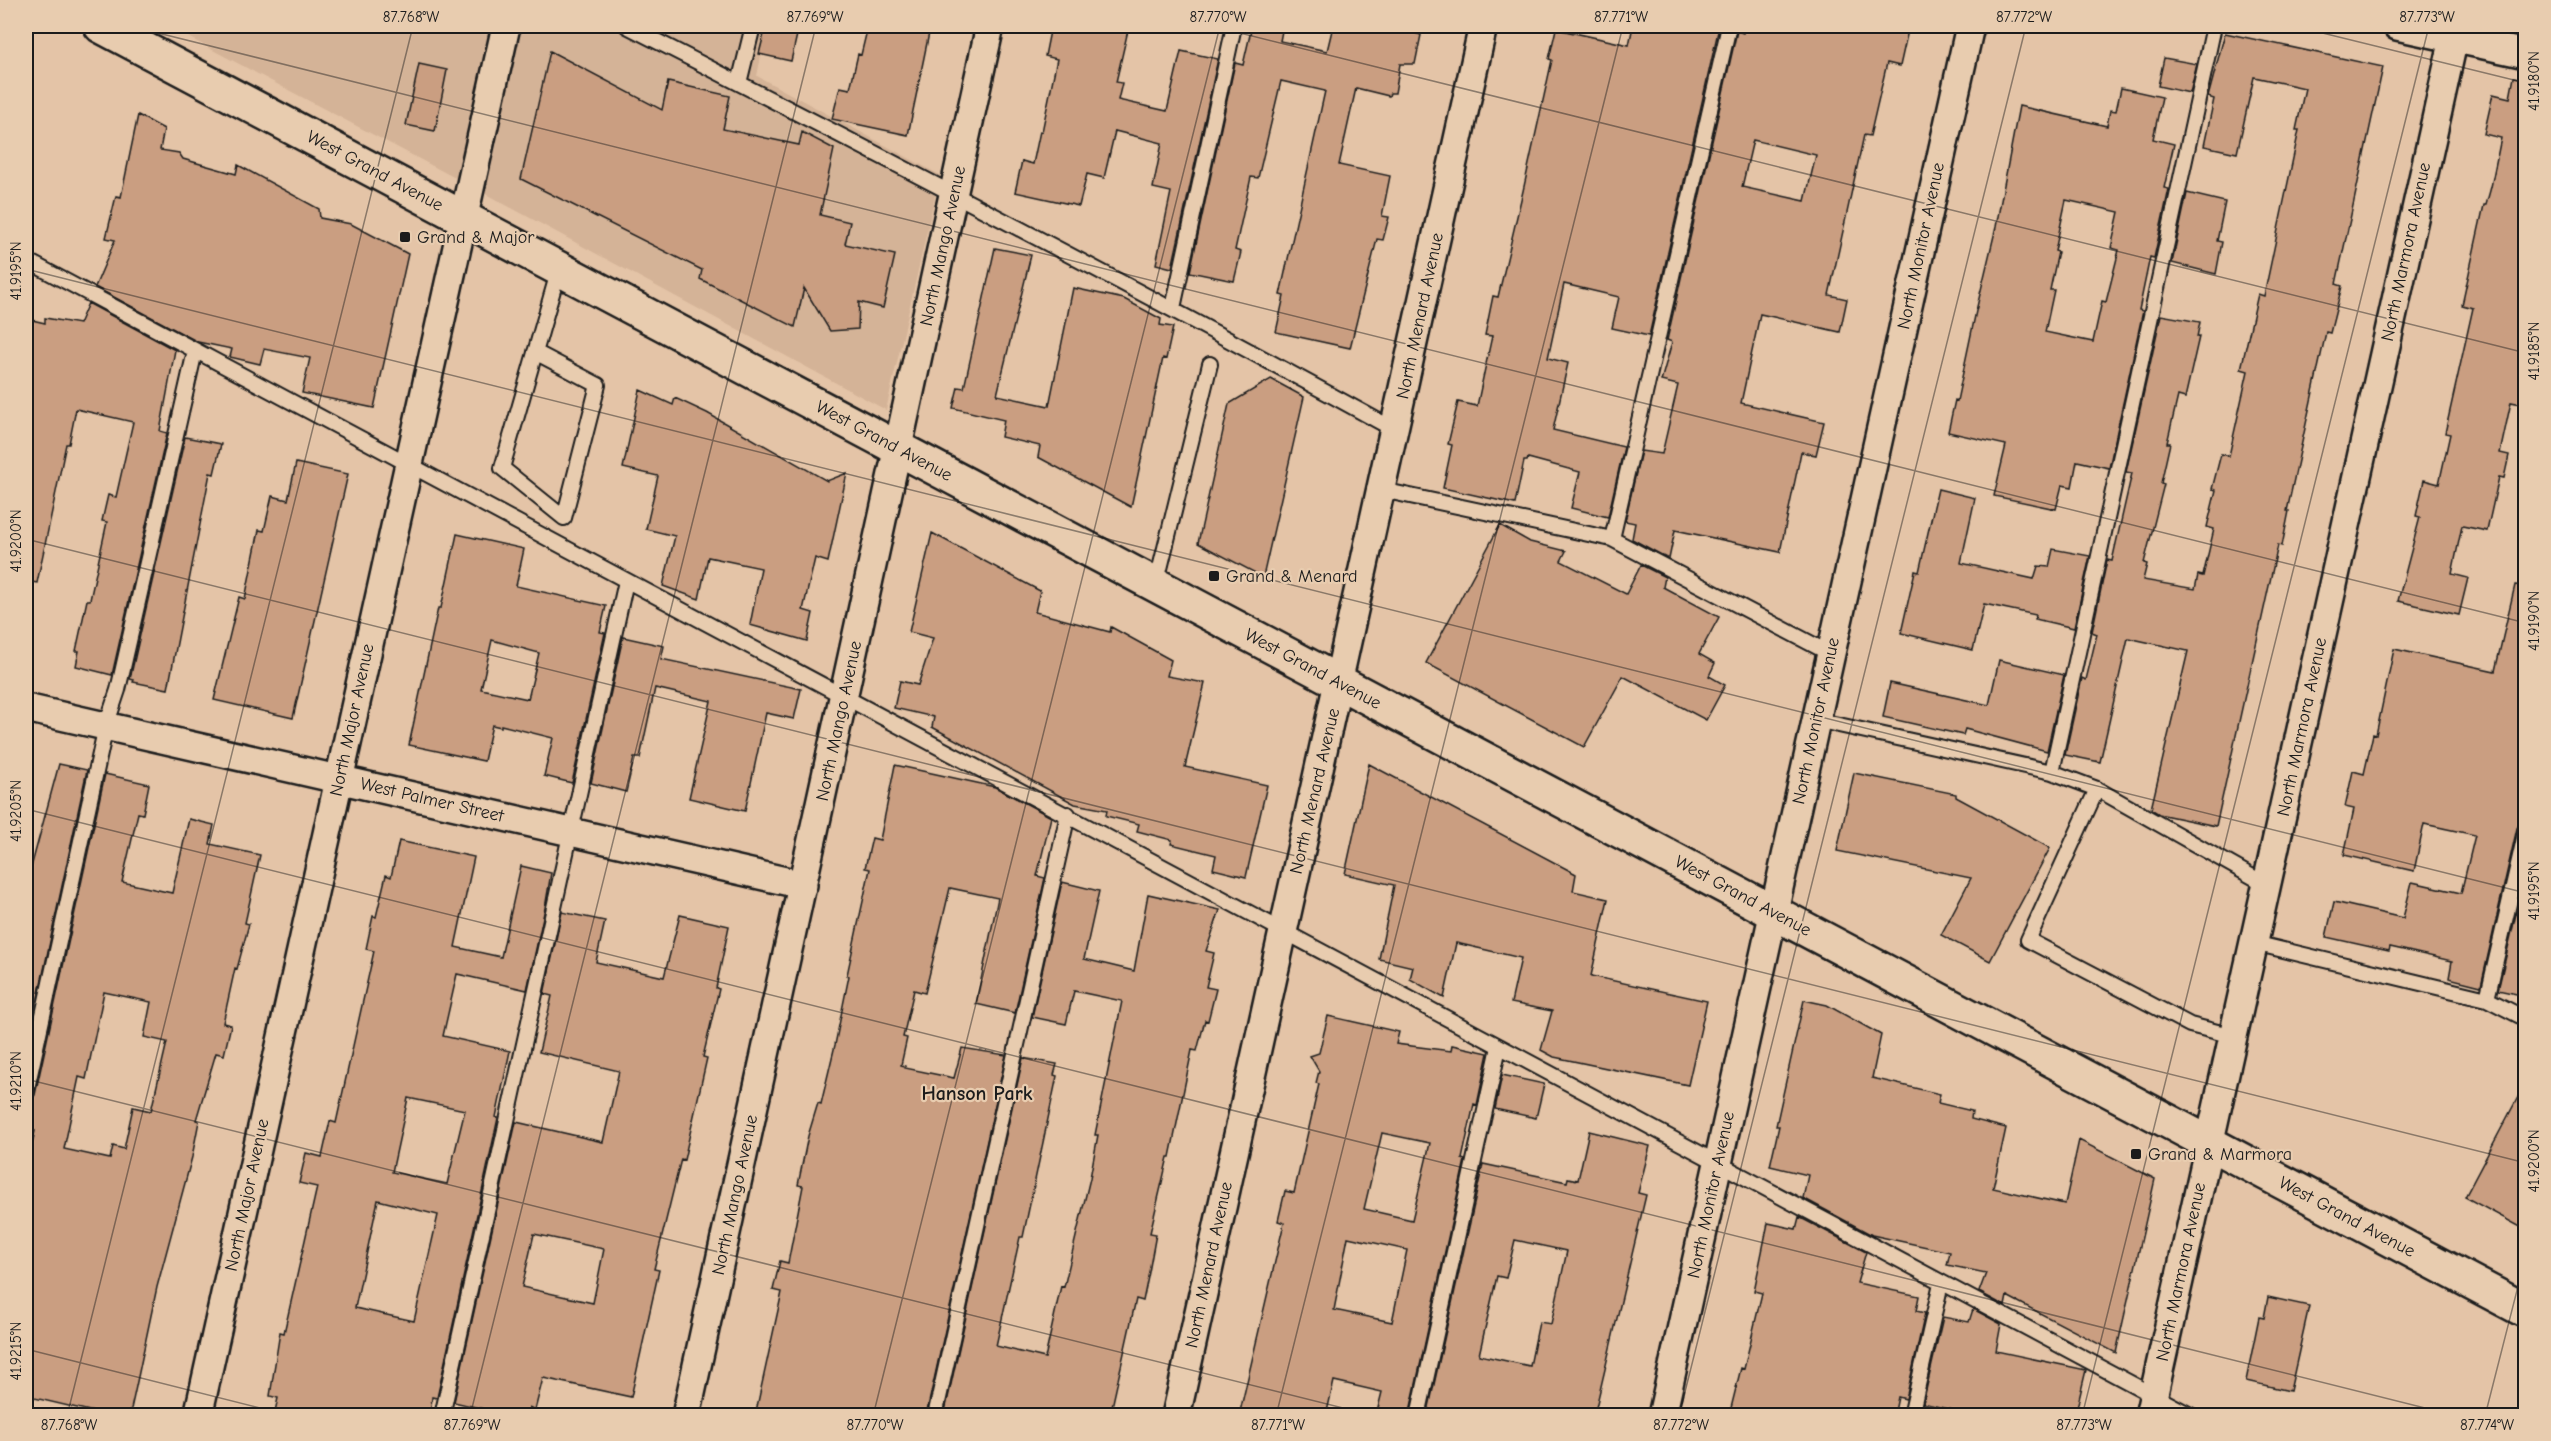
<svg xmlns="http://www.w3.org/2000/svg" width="2551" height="1441" viewBox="0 0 2551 1441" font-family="'Comic Neue',sans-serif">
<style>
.built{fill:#d4b397}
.building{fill:#ca9e81;stroke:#1c1c1c;stroke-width:1.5;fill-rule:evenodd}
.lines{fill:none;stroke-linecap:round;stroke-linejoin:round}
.service-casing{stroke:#1c1c1c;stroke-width:18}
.minor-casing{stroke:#1c1c1c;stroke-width:32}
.secondary-casing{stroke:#1c1c1c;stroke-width:38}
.service{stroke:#e8ccaf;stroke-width:14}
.minor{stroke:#e8ccaf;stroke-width:27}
.secondary{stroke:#e8ccaf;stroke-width:33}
.ticks{fill:none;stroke:#1c1c1c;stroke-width:1.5;stroke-opacity:0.45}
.poi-dot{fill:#1c1c1c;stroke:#e8ccaf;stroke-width:2}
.labels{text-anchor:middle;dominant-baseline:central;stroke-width:4.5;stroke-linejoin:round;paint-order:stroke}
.street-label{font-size:18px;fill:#1c1c1c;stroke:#e8ccaf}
.poi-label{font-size:18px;fill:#1c1c1c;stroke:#e8ccaf;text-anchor:start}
.neighbourhood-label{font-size:20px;font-weight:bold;fill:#1c1c1c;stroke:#e8ccaf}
.neatline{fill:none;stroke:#1c1c1c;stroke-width:2}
.ticks-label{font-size:15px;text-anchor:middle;fill:#1c1c1c}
</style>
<rect width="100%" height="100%" fill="#e4c4a7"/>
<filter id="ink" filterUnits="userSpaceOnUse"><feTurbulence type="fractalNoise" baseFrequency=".0167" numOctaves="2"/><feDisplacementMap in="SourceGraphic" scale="12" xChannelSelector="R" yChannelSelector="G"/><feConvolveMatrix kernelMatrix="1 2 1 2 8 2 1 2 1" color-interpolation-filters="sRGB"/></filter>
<g filter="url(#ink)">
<path class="built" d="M167,26h600l-10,50 183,99 -54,235 -404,-218z
M2456,26h69v15z"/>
<path class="building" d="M766,26h33l-8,35 -32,-7z
M868,26h25l36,7 -21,102 -76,-16 8,-32 10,2 8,-35 3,1z
M1051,26h78l-13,56 6,1 -4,17 49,11 14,-60 37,8 -46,209 -16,-4 15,-72 -18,-4 9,-45 -47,-12 -11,47 -17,-4 -8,32 -64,-14 7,-31 11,3 7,-33 2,1 15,-73 -12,-3z
M1252,26h31l-3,15 47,10 6,-25h63l18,4v3l7,2 -6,29h-15l-5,29h-5l-1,3 -33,-8 -17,77 51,11 -8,40 7,1 -6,23 -6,-1 -27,109 -74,-16 8,-36 -4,-1 45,-204 -44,-10 -23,97 -7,-1 -16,73 6,2 -7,29 -44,-9 45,-209 8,2z
M1633,26l86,1 -70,309 -37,-8 7,-31 -55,-13 -16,74 20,5 -15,67 71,17 -16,70 -37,-9 9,-36 -52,-14 -1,3h-3l-9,43 -72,-16 9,-43 -4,-1 10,-42 19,4 15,-70 -7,-1 8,-39 5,1 25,-106 29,-131 -3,-1 7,-30 73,16z
M1745,26h164l-9,40 -13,-3 -17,73 -6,-1 -35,160 18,4 -7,33 -80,-18 -19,89 83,19 -8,33 -15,-3 -21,100 -105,-22 -6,29 -37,-20 3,-16 -10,-2 16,-70 21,3 16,-69 -17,-4 11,-39 -5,-2 70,-309 6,2zM1753,140l63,15 -11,46 -63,-14z
M2225,33l158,34 -47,217 6,2 -12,47 -4,-1 -39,179h2l-7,35 -4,-1 -62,281 -57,-12 -8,-5 37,-158 -60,-13 -28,124 -35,-7 17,-77 4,2 11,-46 -5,-2 15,-72 5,1 20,-88 -6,-1 35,-157 39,7 -3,15h2l-14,61 -7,-2 -11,47h3l-9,40 3,1 -20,79 3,1 -4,16 52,9 3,-14 5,1 11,-47 -7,-2 9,-37 -4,-1 9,-35 8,2 19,-85 -7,-2 17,-75 6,2 35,-166h-3l9,-42 -51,-11 -17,76 -33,-7 10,-47 -6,-2z
M550,51l112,59 6,-28 62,14 -7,33 76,16 3,-13 32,17 -14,66 30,7 -5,22 50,11 -12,53 -24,-6 -1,27 -28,2 -26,-43 -9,39 -95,-48 2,-9 -181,-91z
M2164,58l33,6 -7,29 -32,-7z
M419,64l28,6 -12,61 -29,-6z
M2514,77l12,2v326l-15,-3 -11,51 9,2 -5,23 -5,-1 -12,54 -25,-5 -10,48 16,4 -9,37 -61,-14 22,-84 -4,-1 8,-36 15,4 11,-50 -5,-1 28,-125 -11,-3 22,-100h2l5,-18 10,-49 -17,-4 9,-40 17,4z
M2121,88l41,9 -9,42 21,5 -10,44 5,1 -15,69 -4,-1 -11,53 4,1 -34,157 -32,-7 -5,26 -10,-2 -6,24 -62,-13 12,-51 -58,-13 7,-32 2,1 19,-90 20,-84 23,-121 88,20 3,-16 6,1zM2066,200l53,12 -8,36 8,2 -13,52 -4,-1 -9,41 -48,-10 9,-42h-4l8,-38 -3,-1z
M138,115l26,14 -4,21 19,3 4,6 53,15 2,-9 81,44 1,9 31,6 57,30 -34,154 -72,-15 8,-35 -46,-9 -4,15 -30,-7 2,-8 -34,-7 -103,-55 20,-47 -9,-2 10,-42 5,1z
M2187,193l38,9 -8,39 5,1 -6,32 -44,-11z
M995,248l36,7 -34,140 52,11 24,-118 51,11 37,20 -1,6 13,2 -7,32 -3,-1 -32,149 -93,-50 2,-11 -39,-9 3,-17 -51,-12 5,-21 6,1z
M88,303l87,47 -15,81 7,2 -55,242 -36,-9 3,-15h-3l11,-51h3l17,-78 -5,-1 6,-26 8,2 17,-75 -57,-13 -7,35h-3l-29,139 -11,-2v-253l4,1 2,-9 13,3v-5l34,6z
M1271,379l33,18 -41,180 -65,-34 31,-139z
M640,390l33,15 2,-7 32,15 120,68 20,-8 -19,89 -13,-4 -12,52 10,3 -6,28 -57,-16 11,-57 -53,-11 -9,42 -36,-13 12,-50 -29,-7 12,-53 -35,-8z
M185,437l36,7 -7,30 -4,-1 -42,216 -35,-7 1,-2 -4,-1z
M296,463l52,11 -55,244 -79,-18 25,-103 6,2 14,-69 5,1 8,-35 16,4z
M1938,489l37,9 -14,65 73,16 4,-13 11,1 4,-18 37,7 -16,72 -39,-9 1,-4 -52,-11 -11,46 -72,-17 14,-62 4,1z
M1500,525l30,17 36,9 -5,10 65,33 15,-29 24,12 -2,10 56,30 -20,37 16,9 -6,13 16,9 -19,35 -83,-44 -39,71 -158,-84z
M932,533l108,58 -5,21 75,20 1,-5 60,33 -4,16 38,7 -20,84 82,18 -21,92 -33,-8 3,-14 -45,-11 1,-4 -35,-9 2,-7 -33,-8 1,-6 -32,-6 -143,-77 2,-10 -40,-9 6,-27 18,4 15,-47 -24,-6z
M457,534l67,15 -8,37 90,20 -6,26 5,1 -33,150 -28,-7 9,-38 -52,-13v2l-9,-2 -8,36 -75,-16 29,-137h3zM492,640l47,13 -11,46 -47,-10z
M2515,585l11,1v235l-6,2 -3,5 -36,158 -32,-8 3,-17 -62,-14 -1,4 -63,-14 8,-35 69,16 9,-36 49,11 14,-58 -51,-11 -10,47 -70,-16 10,-46 -9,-2 8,-36 11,3 9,-40 3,1 18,-86 101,22z
M623,637l41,9 -3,13 140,30 -7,30 -28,-6 -21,98 -56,-13 22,-97 -56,-13 -15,70h-6l-8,34 -35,-9z
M1999,660l65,15 -17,76 -82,-22 -2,6 -80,-18 7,-34 99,22z
M59,764l28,6 -61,283v-167z
M1369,764l207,110 -3,17 35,8 -17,77 116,25 -19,84 -134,-28 -13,-7 11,-39 -41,-8 10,-45 -65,-15 -12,55 -34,-19 3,-12 -34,-8 15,-74 -49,-11z
M895,765l100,22 56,30 -14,59 8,2 -30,135 -39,-9 22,-106 -48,-10 -25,105 -11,-3 -11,47 4,1 -6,27 4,1v2l49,10 8,-30 44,7 -80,361h-171l27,-124 -9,-2 7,-29 8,2 15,-77 -5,-1 10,-49 10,-33 3,1 14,-59 14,-69 -2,-1 23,-106 -5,-1 7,-30 8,2z
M1854,773l102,21v3l94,51 -60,113 -49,-26 30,-57 -134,-27z
M105,774l44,10 -6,30 -5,-1 -16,69 50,11 17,-74 25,6 -4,19 50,11 -15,68 4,1 -12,45 -2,-1 -12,55 8,2 -7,30 -8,-2 -20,67 3,1 -7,36 -35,130 -22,104 -4,18 -10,7h-10l-85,-20v-225l9,-40 -9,-1v-28l6,-3 3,-4zM104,992l47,10 -7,35 23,5 -16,69 -18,-4 -9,42 -11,-3 -3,13 -46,-10 15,-72 7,2z
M399,841l75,16 -19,90 46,10 20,-91 30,7 -6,35 -18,82 -70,-16 -14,62 67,15 -14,66 2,1 -61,280 -5,-1 -2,19h-156l4,-18 -8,-2 10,-64 4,1 33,-146 -18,-4 7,-30 16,4 8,-36 6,2 38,-172 -8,-2 7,-33 3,1 10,-42 5,2zM408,1098l57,12 -18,74 -55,-12zM378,1200l60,15 -24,106 -59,-13z
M2526,872v124l-28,-6z
M1062,882l37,9 -15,68 50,12 14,-77 72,16 -14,41 8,2 -8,34 10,2 -8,32 -3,-1 -8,31 -5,-1 -22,107h-2l-18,76 6,1 -7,38 -6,29 -7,-2 -26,117h-166l79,-358 34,6 -3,11 3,1 -34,161h-3l-24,109 49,12 16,-72 3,1 26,-109 8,-43h-3l27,-134 -48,-10 -8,33 -34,-7z
M562,912l43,9 -9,41 68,15 16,-62 49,11 -13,62 3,1 -16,68 4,1 -23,102 -3,-1 -27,110 5,1 -28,127 -88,-19 -8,32 -6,-3 -2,9h-13l-60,-14 62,-280 87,20 16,-71 -80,-19 13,-56 -8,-2zM534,1234l70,15 -11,54 -71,-16z
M1804,1000l23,5 54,30 -9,43 68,16 -2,9 34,8 -1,8 35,9 -13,60 72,16 14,-64 76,39 -39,174 -109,-57 -2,10 -26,-14 7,-19 -39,-8 3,-13 -78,-17 -69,-37 5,-23 -38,-9 9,-40h-3z
M1328,1016l71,16 -3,12 55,7 1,-6 36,8 -11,52 -3,-1 -12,55 3,1 -56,256h-33l6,-24 -48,-11 -8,35h-87l45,-193 -6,-2 7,-30 9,2 25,-109 -3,-1 3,-12 -9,-15 9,-3zM1382,1133l48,10 -18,77 -48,-11zM1348,1237l59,13 -15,72 -58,-12z
M1502,1075l42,9 -8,34 -41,-9z
M2526,1082v148l-61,-33z
M1589,1131l61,15 -12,47 8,2 -52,221h-167l56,-252 84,18 1,-4 10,2zM1515,1240l52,11 -16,73 -12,-2 -9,44 -51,-11 18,-79 9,2z
M1799,1217l67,35 -9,31 62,13 -3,15 9,2 -19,86 -8,-2 -4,19h-165l12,-48 3,1 18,-76 -8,-2 14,-68 28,6z
M2268,1297l41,9 -19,85 -44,-10 13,-64 5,1z
M1973,1309l28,15 -5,27 90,19 -11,46h-98l-54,-13 20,-86 26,5z"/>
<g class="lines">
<g class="service-casing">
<path id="service" d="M627,26c258,131 514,265 768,404
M739,83l14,-57
M26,260l2166,1156
M1173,308l61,-282
M535,352l63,33 -34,133 -62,-50 57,-199
M1382,490l230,49 219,115
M1612,539l117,-513
M1156,585l54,-221
M1816,720l236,52 45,17 170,96
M2052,772l162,-746
M2097,789l-69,151 162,85 43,11
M2254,943l233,56 39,20
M2487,999l39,-169
M26,1093l80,-367 12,-36 77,-339
M442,1416l184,-835
M935,1416l133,-602
M1418,1416l81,-369
M1911,1416l30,-133"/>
</g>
<g class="minor-casing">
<path id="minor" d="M2397,26l129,28
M26,708l777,177
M198,1416l308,-1390
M686,1416l304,-1390
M1176,1416c102,-464 206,-927 307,-1390
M1662,1416l308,-1390
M2149,1416l305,-1378"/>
</g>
<g class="secondary-casing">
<path id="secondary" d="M101,26l2425,1285"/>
</g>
<use href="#service" class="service"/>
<use href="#minor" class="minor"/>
<use href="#secondary" class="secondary"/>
</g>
</g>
<path class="ticks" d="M130,26l2396,597M1212,26l1314,327M2294,26l232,57M26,269l2500,624M26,539l2500,624M26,809l2431,607M26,1079l1349,337M26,1349l266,67M67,1416l346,-1390M470,1416l346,-1390M873,1416l347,-1390M1276,1416l347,-1390M1679,1416l347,-1390M2082,1416l347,-1390M2485,1416l41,-161"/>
<g class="poi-dot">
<rect x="399" y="231" width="12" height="12" rx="3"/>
<rect x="1208" y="570" width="12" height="12" rx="3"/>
<rect x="2130" y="1148" width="12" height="12" rx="3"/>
</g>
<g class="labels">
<g class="street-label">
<text transform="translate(375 171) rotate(28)">West Grand Avenue</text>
<text transform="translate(943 246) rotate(-78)">North Mango Avenue</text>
<text transform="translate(1921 246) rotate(-78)">North Monitor Avenue</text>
<text transform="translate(2406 252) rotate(-78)">North Marmora Avenue</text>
<text transform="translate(1420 316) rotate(-78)">North Menard Avenue</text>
<text transform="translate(884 441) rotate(28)">West Grand Avenue</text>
<text transform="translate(1313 669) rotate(28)">West Grand Avenue</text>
<text transform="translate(352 720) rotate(-78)">North Major Avenue</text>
<text transform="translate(839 721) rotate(-78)">North Mango Avenue</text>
<text transform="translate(1816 721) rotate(-78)">North Monitor Avenue</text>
<text transform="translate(2302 727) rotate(-78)">North Marmora Avenue</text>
<text transform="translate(1315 791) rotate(-77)">North Menard Avenue</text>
<text transform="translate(432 800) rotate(13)">West Palmer Street</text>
<text transform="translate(1743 896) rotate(28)">West Grand Avenue</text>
<text transform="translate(247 1195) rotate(-78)">North Major Avenue</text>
<text transform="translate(735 1195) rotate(-78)">North Mango Avenue</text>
<text transform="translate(1711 1195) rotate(-78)">North Monitor Avenue</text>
<text transform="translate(2347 1217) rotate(28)">West Grand Avenue</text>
<text transform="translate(1209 1265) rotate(-78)">North Menard Avenue</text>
<text transform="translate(2181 1272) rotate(-78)">North Marmora Avenue</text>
</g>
<g class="poi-label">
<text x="417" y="237">Grand &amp; Major</text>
<text x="1226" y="576">Grand &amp; Menard</text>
<text x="2148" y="1154">Grand &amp; Marmora</text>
</g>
<g class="neighbourhood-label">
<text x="977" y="1093">Hanson Park</text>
</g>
</g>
<rect width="2551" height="1441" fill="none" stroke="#e8ccaf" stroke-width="66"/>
<rect x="33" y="33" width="2485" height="1375" class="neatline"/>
<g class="ticks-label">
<text x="411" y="22">87.768°W</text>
<text x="815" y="22">87.769°W</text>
<text x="1218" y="22">87.770°W</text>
<text x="1621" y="22">87.771°W</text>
<text x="2024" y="22">87.772°W</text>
<text x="2427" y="22">87.773°W</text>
<text transform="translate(2534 81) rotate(-90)" y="5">41.9180°N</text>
<text transform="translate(16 271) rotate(-90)" y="5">41.9195°N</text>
<text transform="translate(2534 351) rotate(-90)" y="5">41.9185°N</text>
<text transform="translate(16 541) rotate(-90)" y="5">41.9200°N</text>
<text transform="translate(2534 621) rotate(-90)" y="5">41.9190°N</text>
<text transform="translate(16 811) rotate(-90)" y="5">41.9205°N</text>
<text transform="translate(2534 891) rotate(-90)" y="5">41.9195°N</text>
<text transform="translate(16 1081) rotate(-90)" y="5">41.9210°N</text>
<text transform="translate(2534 1161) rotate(-90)" y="5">41.9200°N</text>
<text transform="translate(16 1351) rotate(-90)" y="5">41.9215°N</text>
<text x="69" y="1430">87.768°W</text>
<text x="472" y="1430">87.769°W</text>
<text x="875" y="1430">87.770°W</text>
<text x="1278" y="1430">87.771°W</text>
<text x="1681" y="1430">87.772°W</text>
<text x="2084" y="1430">87.773°W</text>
<text x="2487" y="1430">87.774°W</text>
</g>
</svg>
